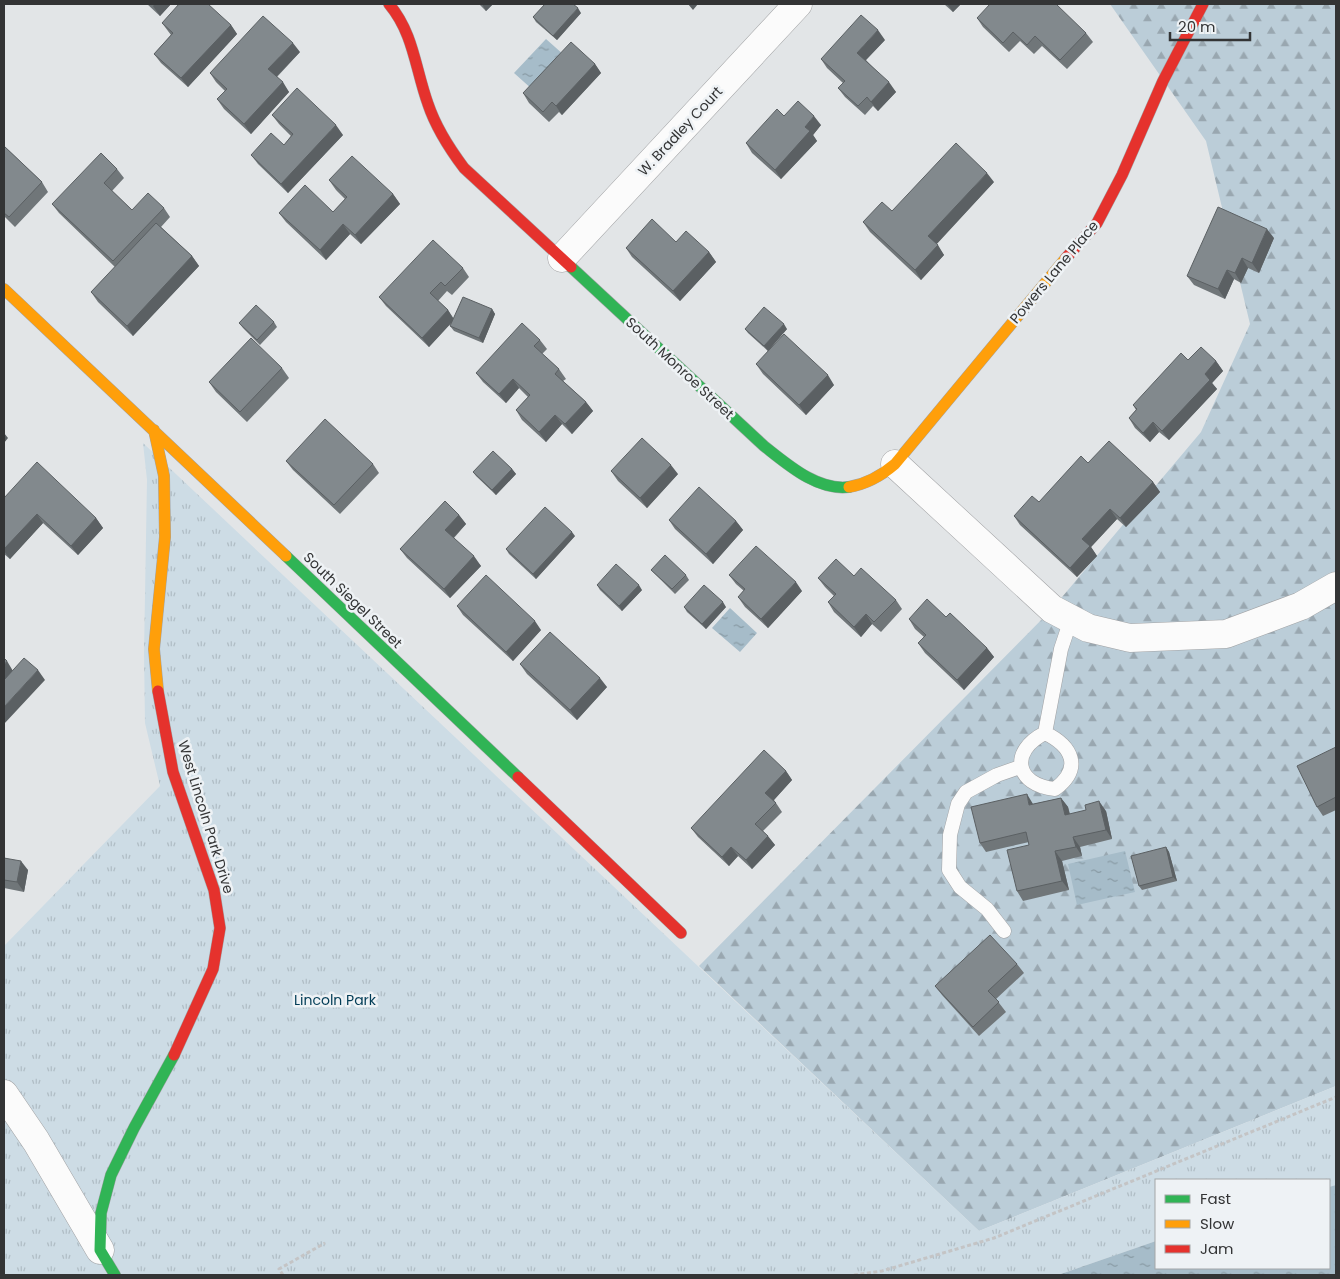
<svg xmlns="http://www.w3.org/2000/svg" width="1340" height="1279" viewBox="0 0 1340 1279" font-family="Poppins,sans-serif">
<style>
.forest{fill:url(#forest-firs)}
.park{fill:url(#park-tufts)}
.water{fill:url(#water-ripples)}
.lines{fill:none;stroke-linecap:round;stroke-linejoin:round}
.lane-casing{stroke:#a1a2a4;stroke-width:15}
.street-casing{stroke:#a1a2a4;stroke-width:29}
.fast-casing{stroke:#a1a2a4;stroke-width:12}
.slow-casing{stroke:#a1a2a4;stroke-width:12}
.jam-casing{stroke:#a1a2a4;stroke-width:12}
.path{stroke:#c4c4c5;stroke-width:3;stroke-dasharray:4 2.5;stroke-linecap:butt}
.lane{stroke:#fbfbfb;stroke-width:14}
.street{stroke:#fbfbfb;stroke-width:28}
.fast{stroke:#30b455;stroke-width:11}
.slow{stroke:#ff9f0a;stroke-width:11}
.jam{stroke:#e5322d;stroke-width:11}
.wall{fill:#707679}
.shaded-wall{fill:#5b6063}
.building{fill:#82898d;stroke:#5b6063}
.labels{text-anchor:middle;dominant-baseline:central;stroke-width:5;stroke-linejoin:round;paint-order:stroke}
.street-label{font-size:14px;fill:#333435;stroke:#eef2f5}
.park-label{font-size:14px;fill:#023d57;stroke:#eef2f5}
</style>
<defs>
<pattern id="forest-firs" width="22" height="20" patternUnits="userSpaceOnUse" patternTransform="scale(1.25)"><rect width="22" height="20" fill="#bbcdd8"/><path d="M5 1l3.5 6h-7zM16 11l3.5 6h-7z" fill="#99a7b0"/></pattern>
<pattern id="park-tufts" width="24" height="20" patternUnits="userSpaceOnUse" patternTransform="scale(1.25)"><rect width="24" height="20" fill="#cddce5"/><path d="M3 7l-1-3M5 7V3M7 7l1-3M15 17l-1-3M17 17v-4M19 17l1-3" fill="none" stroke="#b0bdc5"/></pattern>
<pattern id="water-ripples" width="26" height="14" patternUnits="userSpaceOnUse" patternTransform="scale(1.25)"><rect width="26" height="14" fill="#a6bcc9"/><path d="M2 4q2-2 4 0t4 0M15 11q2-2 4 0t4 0" fill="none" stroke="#889aa4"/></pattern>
</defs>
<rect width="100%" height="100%" fill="#e2e5e7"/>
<path class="forest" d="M1110,4h226v1082l-357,145 -280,-265 353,-357 149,-177 49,-108 -44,-183z"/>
<path class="park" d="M143,443l836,788 357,-145v99l-7,2v-7h-173v61l-98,34h-1054v-329l156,-160 -15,-63 -1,-70 3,-173z"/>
<path class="water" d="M546,39l18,16 -31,35 -19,-17z
M730,608l27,25 -17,19 -28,-24z
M1125,851l10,41 -58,13 -9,-41z
M1336,1185v90h-278l98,-34v27h173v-81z"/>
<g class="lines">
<g class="lane-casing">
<path id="lane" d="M1045,733c-36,18 -30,52 10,56 28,-21 17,-43 -10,-56l16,-84 10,-30
M1004,931l-17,-22 -27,-22 -11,-17 1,-35 8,-31 8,-12 31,-17 23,-8"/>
</g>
<g class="street-casing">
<path id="street" d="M562,258l236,-254
M895,464l157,145 36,19 42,10 96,-4 75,-28 35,-20
M4,1094l32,47 64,109"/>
</g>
<g class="fast-casing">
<path id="fast" d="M571,267l193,179c23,18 53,45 85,41
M286,556l232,221
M115,1275l-15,-25 1,-37 10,-38 23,-47 40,-73"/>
</g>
<g class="slow-casing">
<path id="slow" d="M4,289l282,267
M154,430l10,46 1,61 -11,112 4,42
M849,487c18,-3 32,-11 46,-23l171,-206"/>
</g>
<g class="jam-casing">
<path id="jam" d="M389,4c25,30 26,64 39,100 8,24 21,44 36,64l107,99
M1066,258l31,-35 25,-48 41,-94 40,-77
M158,691l15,81 41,118 6,38 -7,41 -39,86
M518,777l163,156"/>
</g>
<path class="path" d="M283,1275l-4,-6 46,-26
M854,1275l28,-4 112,-33 342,-141"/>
<use href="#lane" class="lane"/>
<use href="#street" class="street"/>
<use href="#fast" class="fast"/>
<use href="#slow" class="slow"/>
<use href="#jam" class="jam"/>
</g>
<path class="wall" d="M147,4h24l-11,12z
M479,4h14l-7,7z
M944,4h17l-8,8z
M581,13l-24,27 -21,-18 -3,-5z
M977,18l109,15 7,9 -26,27 -25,-23 -8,8 -14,-13 -11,11 -26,-25z
M162,23l69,2 6,9 -49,53 -27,-24 -7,-9 17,-19z
M885,40l-19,20 30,32 -18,19 -5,-5 -8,9 -20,-18 -7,-9 5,-5 -16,-15 -6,-9z
M300,52l-23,25 12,15 -38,42 -27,-25 -7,-10 8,-8 -9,-9 -6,-9z
M595,64l6,9 -39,42 -3,-3 -10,10 -20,-19 -6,-10z
M272,115l71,20 -55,58 -30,-29 -7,-9 33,-10 7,-9 -12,-12z
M784,116l37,9 -8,10 4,6 -36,38 -29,-26 -6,-10z
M4,146l38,36 6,10 -33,35 -11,-11z
M117,169l7,9 -12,13 20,19 32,-2 6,9 -9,10 31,29 7,10 -66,70 -35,-34 -7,-10 24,-25 -56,-54 -7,-9z
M329,180l64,14 7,10 -39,40 -11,-10 -24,26 -40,-38 -7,-9 54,-1 12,-13 -9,-9z
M994,182l-58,62 8,11 -23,25 -51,-48 -7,-10 29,-11z
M1274,238l-15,35 -11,-5 -7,15 -7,-4 -9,20 -31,-14 -7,-9z
M676,242l33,10 7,10 -36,39 -48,-44 -6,-9z
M463,268l6,9 -17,18 -5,-4 -9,10 10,9 6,9 38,-10 3,5 -12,29 -29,-12 -4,-5 2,-4 -23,25 -43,-41 -7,-9z
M274,322l3,5 -17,18 -17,-17 -4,-5z
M745,329h42l-19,22 -20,-18z
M540,340l7,9 -5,5 17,15 7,10 -3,2 23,21 7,9 -21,23 -10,-10 -16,18 -24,-22 -6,-10 12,-13 -9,-9 -13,15 -23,-21 -7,-9z
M1188,360l28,1 7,10 -11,12 5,6 -48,51 -10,-8 -9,10 -15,-14 -6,-10 7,-8 -3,-5z
M756,364l78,21 -28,30 -43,-41z
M282,368l7,10 -42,44 -31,-30 -7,-10z
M286,461l87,3 6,9 -39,41 -47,-44z
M1088,463l65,19 7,10 -34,35 -9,-8 -26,28 6,9 -20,21 -57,-52 -6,-9 25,-14z
M512,469l4,5 -20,21 -20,-19 -3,-4z
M611,471l67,3 -31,34 -29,-27z
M4,498l92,20 7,10 -25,27 -35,-32 -33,36 -6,-5z
M459,515l7,9 -12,14 27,28 -31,32 -43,-40 -7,-9z
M669,520l67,1 7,9 -30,34 -38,-35z
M575,536l-39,43 -27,-25 -3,-5z
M651,570l35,5 3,5 -14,14z
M729,575l73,16 -34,37 -23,-21 -7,-10 6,-6 -8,-7z
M854,576l42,24 6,9 -21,23 -9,-8 -11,13 -27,-25 -6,-10 6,-6 -9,-9 -7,-9z
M597,585l45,5 -20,21 -22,-21z
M457,606l84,24 -28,31 -50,-46z
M684,607h42l-20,22 -19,-17z
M946,617l41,31 7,9 -30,33 -39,-37 -7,-10 6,-6 -9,-8 -6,-10z
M520,664l87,23 -30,33 -50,-46z
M1336,747v63l-13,6 -6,-9z
M786,771l6,9 -18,20 8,12 -19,19 12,14 -23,24 -14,-13 -9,10 -31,-29 -7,-9z
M1061,798l7,9 2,7 36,-3 6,28 -32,8 2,9 -20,5 7,29 -46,11 -6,-10 12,-46v-3l-43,10 -6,-9 53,-39z
M1166,847l3,5 8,29 -35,9 -3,-4z
M4,858l24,12 -4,22 -20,-4z
M1017,964l7,9 -28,26 10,13 -27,24 -37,-41 -7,-9z"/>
<path class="shaded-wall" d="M155,4h16l-11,12 -7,-10z
M482,4h11l-7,7z
M688,4h10l-5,6z
M947,4h14l-8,8z
M578,8l3,5 -24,27 -4,-4z
M231,25l6,9 -49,53 -7,-9z
M878,30l7,10 -21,22 -7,-9z
M293,43l7,9 -25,26 -7,-9z
M595,64l6,9 -39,42 -6,-9z
M283,82l6,10 -38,42 -7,-10z
M889,82l7,10 -18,19 -7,-9z
M814,116l7,9 -8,10 4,6 -36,38 -6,-9 30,-43z
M336,125l7,10 -55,58 -7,-9z
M987,173l7,9 -59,64 -7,-10z
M393,194l7,10 -39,40 -6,-9z
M343,224l7,10 -24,26 -6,-10z
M1267,229l7,9 -15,35 -7,-10z
M938,245l6,10 -23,25 -6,-10z
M709,252l7,10 -36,39 -7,-10z
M192,256l7,10 -66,70 -6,-10z
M1242,258l6,10 -7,15 -6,-10z
M1227,270l7,9 -9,20 -7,-10z
M492,309l3,5 -12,29 -4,-5z
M448,310l6,10 -25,27 -7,-9z
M784,324l3,5 -19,22 -4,-5z
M1216,361l7,10 -11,12 5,6 -48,51 -7,-9 43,-57z
M828,375l6,10 -28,30 -7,-10z
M513,379l6,9 -13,15 -7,-9z
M586,402l7,9 -21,23 -7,-10z
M555,415l7,9 -16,18 -7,-10z
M1153,422l6,10 -9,10 -7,-9z
M4,433l4,5 -4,5z
M671,465l7,9 -31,34 -7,-10z
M512,469l4,5 -20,21 -4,-5z
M1153,482l7,10 -34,35 -6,-9z
M1110,509l7,10 -26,28 6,9 -20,21 -7,-9 12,-29z
M37,514l6,9 -33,36 -6,-8v-2z
M459,515l7,9 -14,15 -7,-9z
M96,518l7,10 -25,27 -7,-9z
M736,521l7,9 -30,34 -7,-10z
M572,532l3,4 -39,43 -3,-5z
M474,556l7,10 -31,32 -6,-9z
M796,582l6,9 -34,37 -7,-9z
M639,585l3,5 -20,21 -3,-5z
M723,602l3,5 -20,22 -4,-5z
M866,614l6,10 -11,13 -7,-10z
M535,621l6,9 -28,31 -7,-9z
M987,648l7,9 -30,33 -7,-10z
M7,661l6,10 -9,10v-16z
M38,670l7,10 -41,44v-17z
M600,678l7,9 -30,33 -7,-10z
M786,771l6,9 -20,22 -7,-9z
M1027,794l6,10 -4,1z
M1061,798l7,9 4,18 -7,-10z
M1099,801l7,10 6,28 -6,-9z
M768,836l7,9 -23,24 -6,-9z
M1073,837l7,10 2,9 -6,-9z
M731,847l7,9 -9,10 -7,-9z
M1166,847l3,5 8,29 -4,-4z
M1055,851l7,10 7,29 -7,-9z
M21,861l7,9 -4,22 -7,-10z"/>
<path class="building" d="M179,4h29l23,21 -50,53 -27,-24 19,-21 -11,-10z
M545,4h28l5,4 -25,28 -20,-19z
M990,4h66l30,29 -26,27 -25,-24 -8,9 -14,-13 -10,11 -26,-25z
M861,15l17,15 -21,23 32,29 -18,20 -4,-5 -9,9 -20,-18 7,-7 -24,-22z
M263,16l30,27 -25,26 15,13 -39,42 -27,-25 10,-10 -17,-16z
M571,42l24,22 -39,42 -4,-4 -9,10 -20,-19z
M297,88l39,37 -55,59 -30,-29 20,-22 13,12 9,-11 -21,-19z
M798,101l16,15 -9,11 5,4 -35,39 -29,-27 31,-34 7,7z
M956,143l31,30 -59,63 10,9 -23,25 -52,-48 19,-20 10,9z
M4,146l38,36 -33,35 -5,-4z
M101,153l16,16 -13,14 28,27 16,-17 16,15 -51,53 -61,-57z
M352,156l41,38 -38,41 -12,-11 -23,26 -41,-37 26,-28 28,27 14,-15 -18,-17z
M1218,207l49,22 -15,34 -10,-5 -7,15 -8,-3 -9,19 -31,-13z
M652,219l24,23 10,-11 23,21 -36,39 -47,-43z
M156,223l36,33 -65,70 -36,-34z
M433,240l30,28 -18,18 -4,-4 -11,11 18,17 -26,28 -43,-41z
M463,297l29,12 -13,29 -29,-12z
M256,305l18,17 -17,18 -18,-17z
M764,307l20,17 -20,22 -19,-17z
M522,323l18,17 -6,6 25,23 -4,5 31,28 -21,22 -10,-9 -16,17 -23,-22 14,-15 -17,-16 -14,15 -23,-21z
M784,334l44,41 -29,30 -43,-41z
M251,338l31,30 -42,44 -31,-30z
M1201,347l15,14 -11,13 5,6 -48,51 -9,-9 -10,11 -14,-15 8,-9 -4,-4 48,-52 7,7z
M325,419l48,45 -39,41 -48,-44z
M642,438l29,27 -31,33 -29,-27z
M1109,441l44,41 -33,36 -10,-9 -28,30 8,7 -20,22 -56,-52 18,-20 7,6 42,-46 7,7z
M493,451l19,18 -20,21 -19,-18z
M37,462l59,56 -25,28 -34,-32 -33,35v-51z
M699,487l37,34 -30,33 -37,-34z
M445,501l14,14 -14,15 29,26 -30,33 -44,-40z
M545,507l27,25 -39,42 -27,-25z
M756,546l40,36 -35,37 -23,-22 7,-8 -16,-14z
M665,555l21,20 -14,14 -21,-19z
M836,559l18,17 7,-8 35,32 -22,22 -8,-8 -12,13 -26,-25 8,-8 -18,-16z
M616,564l23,21 -20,21 -22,-21z
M486,575l49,46 -29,31 -49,-46z
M704,585l19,17 -21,22 -18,-17z
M927,599l19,18 4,-4 37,35 -30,32 -39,-37 8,-8 -17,-16z
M550,632l50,46 -30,32 -50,-46z
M4,658l3,3 -3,4z
M24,658l14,12 -34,37v-27z
M1336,747v50l-19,10 -20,-41z
M764,750l22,21 -21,22 11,10 -21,21 13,12 -22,24 -15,-13 -9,10 -31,-29z
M1027,794l2,11 32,-7 4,17 21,-5 -1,-5 14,-4 7,29 -33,7 3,10 -21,4 7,30 -45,10 -10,-41 22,-5 -3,-13 -46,11 -9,-36z
M1166,847l7,30 -34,9 -8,-30z
M4,858l17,3 -4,21 -13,-2z
M990,935l27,29 -29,27 11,11 -26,25 -38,-41z"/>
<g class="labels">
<g class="street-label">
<text transform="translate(680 131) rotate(-47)">W. Bradley Court</text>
<text transform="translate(1054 272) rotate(-50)">Powers Lane Place</text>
<text transform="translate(680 368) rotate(43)">South Monroe Street</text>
<text transform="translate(353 600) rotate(44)">South Siegel Street</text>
<text transform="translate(206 817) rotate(73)">West Lincoln Park Drive</text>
</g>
<g class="park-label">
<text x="335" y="1000">Lincoln Park</text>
</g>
</g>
<rect width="1340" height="1279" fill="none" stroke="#333435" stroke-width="10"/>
<rect x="1155" y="1179" width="175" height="90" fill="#eef2f5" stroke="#a3a6a8"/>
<rect x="1165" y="1195" width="25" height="8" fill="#30b455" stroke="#a3a6a8"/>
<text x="1200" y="1204" font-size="15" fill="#333435">Fast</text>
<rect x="1165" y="1220" width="25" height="8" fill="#ff9f0a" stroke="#a3a6a8"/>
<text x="1200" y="1229" font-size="15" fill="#333435">Slow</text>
<rect x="1165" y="1245" width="25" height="8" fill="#e5322d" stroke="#a3a6a8"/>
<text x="1200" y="1254" font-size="15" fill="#333435">Jam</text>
<path d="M1170 32v8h80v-8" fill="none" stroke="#333435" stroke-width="2.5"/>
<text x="1178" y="32" font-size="15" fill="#333435" stroke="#eef2f5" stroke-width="4" paint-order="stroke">20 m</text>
</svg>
